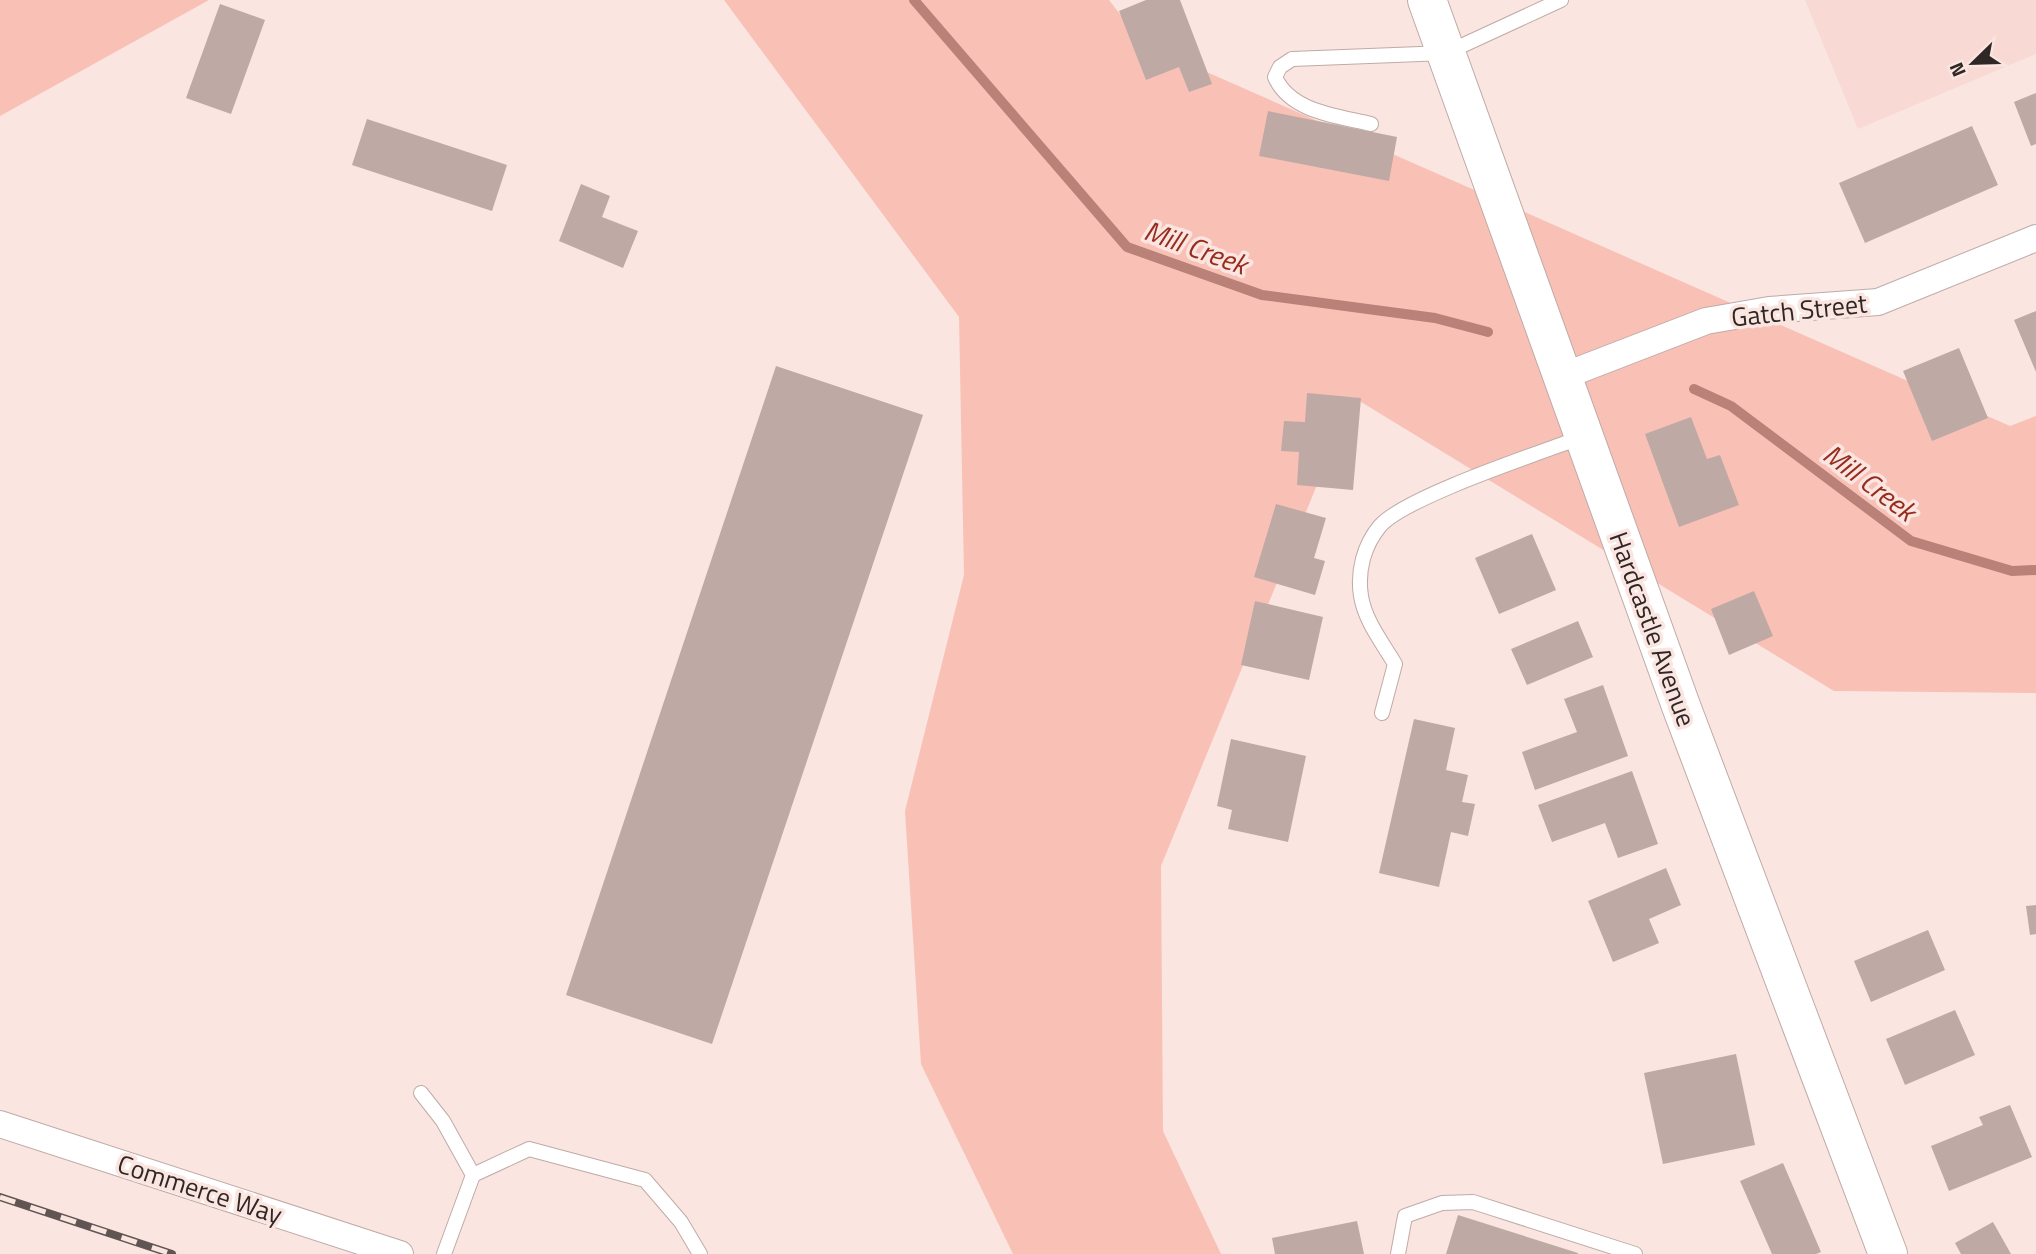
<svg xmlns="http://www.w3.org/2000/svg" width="2036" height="1254" viewBox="0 0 2036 1254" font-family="'Titillium Web',sans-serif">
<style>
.built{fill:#f8d9d3}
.green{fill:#f9c1b6}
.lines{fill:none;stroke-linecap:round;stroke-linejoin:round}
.stream{stroke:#b98177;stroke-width:10}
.building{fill:#bea9a5}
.lane-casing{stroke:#bfaba7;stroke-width:16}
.street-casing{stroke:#bfaba7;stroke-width:28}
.secondary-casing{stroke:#bfaba7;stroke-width:40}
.lane{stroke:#fff;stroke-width:14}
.street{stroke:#fff;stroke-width:26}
.secondary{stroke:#fff;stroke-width:38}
.rail-casing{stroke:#605552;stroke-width:8}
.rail{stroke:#fae5e0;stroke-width:5;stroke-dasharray:16;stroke-linecap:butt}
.labels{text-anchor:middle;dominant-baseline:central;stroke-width:7;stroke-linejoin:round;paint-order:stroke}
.street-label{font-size:26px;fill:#2f2725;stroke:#fae5e0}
.water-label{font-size:28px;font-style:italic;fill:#962c1d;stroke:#fae5e0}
</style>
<rect width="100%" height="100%" fill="#fae5e0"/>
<path class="built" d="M1805,0h231v54l-178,75z"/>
<path class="green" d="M0,0h209l-209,116z
M724,0h385l34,44 867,382 26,-10v277l-202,-2 -481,-294 -192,469 2,265 58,123h-208l-92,-190 -16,-253 59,-236 -5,-258z"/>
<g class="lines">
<path class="stream" d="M914,0l213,247 135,48 173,23 53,14
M1694,389l37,17 180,135 101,30 24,-1"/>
</g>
<path class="building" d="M1146,0h34l32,84 -23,8 -10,-25 -33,13 -27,-69z
M220,4l45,16 -34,94 -45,-16z
M2036,93v51l-5,2 -17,-44z
M1268,111l129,26 -8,44 -130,-25z
M367,119l140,46 -15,46 -140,-46z
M1972,126l26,59 -133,58 -26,-60z
M581,184l29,12 -8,21 36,14 -15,37 -64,-27z
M2036,311v61l-22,-52z
M1959,348l29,70 -56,23 -29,-70z
M776,366l147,49 -211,629 -146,-49z
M1307,393l54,5 -8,92 -56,-5 2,-33 -18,-1 3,-30 21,1z
M1691,417l16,42 13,-4 19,50 -60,22 -34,-93z
M1276,504l50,14 -12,40 11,3 -10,34 -61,-18z
M1532,534l24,56 -57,24 -24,-56z
M1754,591l19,45 -44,19 -18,-46z
M1255,601l68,16 -14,63 -68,-15z
M1578,621l15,36 -66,28 -16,-36z
M1603,685l25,71 -93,34 -13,-38 55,-20 -13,-33z
M1414,719l41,9 -9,42 22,5 -6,27 13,2 -7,32 -17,-4 -12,55 -60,-14z
M1231,739l75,17 -18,86 -60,-13 4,-19 -15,-4z
M1632,771l26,73 -40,14 -13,-35 -53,19 -14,-37z
M1666,868l15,37 -32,14 10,24 -46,19 -25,-61z
M2036,905v29l-6,1 -4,-29z
M1928,930l17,40 -74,32 -17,-41z
M1955,1010l20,45 -70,30 -19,-46z
M1736,1054l19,91 -92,19 -19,-91z
M2010,1105l22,52 -83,34 -18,-45 52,-21 -4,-8z
M1783,1163l38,89 -5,2h-44l-32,-73z
M1458,1215l120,38v1h-132z
M1357,1221l7,33h-89l-3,-16z
M1993,1222l18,32h-50l-6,-11z"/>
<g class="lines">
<g class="lane-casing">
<path id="lane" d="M1371,124c-33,-8 -81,-12 -96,-47l5,-10 12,-8 154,-6 115,-53
M1382,713l13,-49c-13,-22 -30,-43 -34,-68 -4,-25 3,-51 19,-70 25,-29 160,-73 202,-89
M421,1093l22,28 30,54
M444,1254l29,-79 56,-26 116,31 36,42 19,32
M1398,1254l7,-38 37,-13 31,-1 162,52"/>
</g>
<g class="street-casing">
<path id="street" d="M1561,377l145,-56 63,-11 109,-8 158,-64
M0,1124l400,130"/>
</g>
<g class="secondary-casing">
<path id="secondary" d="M1427,0l254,706 207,548"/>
</g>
<use href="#lane" class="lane"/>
<use href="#street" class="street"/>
<use href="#secondary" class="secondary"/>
<g class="rail-casing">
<path id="rail" d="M0,1197l172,57"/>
</g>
<use href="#rail" class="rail"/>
</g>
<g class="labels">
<g class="street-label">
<text transform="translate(1799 310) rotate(-6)">Gatch Street</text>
<text transform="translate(1653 629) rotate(70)">Hardcastle Avenue</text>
<text transform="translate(200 1189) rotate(18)">Commerce Way</text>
</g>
<g class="water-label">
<text transform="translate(1196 247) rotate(20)">Mill Creek</text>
<text transform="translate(1870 482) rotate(37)">Mill Creek</text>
</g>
</g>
<g transform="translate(1973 63) rotate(247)" stroke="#fae5e0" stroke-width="5" paint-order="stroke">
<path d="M0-5L12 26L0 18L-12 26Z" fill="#2f2725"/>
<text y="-10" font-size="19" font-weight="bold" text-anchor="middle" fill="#2f2725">N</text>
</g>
</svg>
